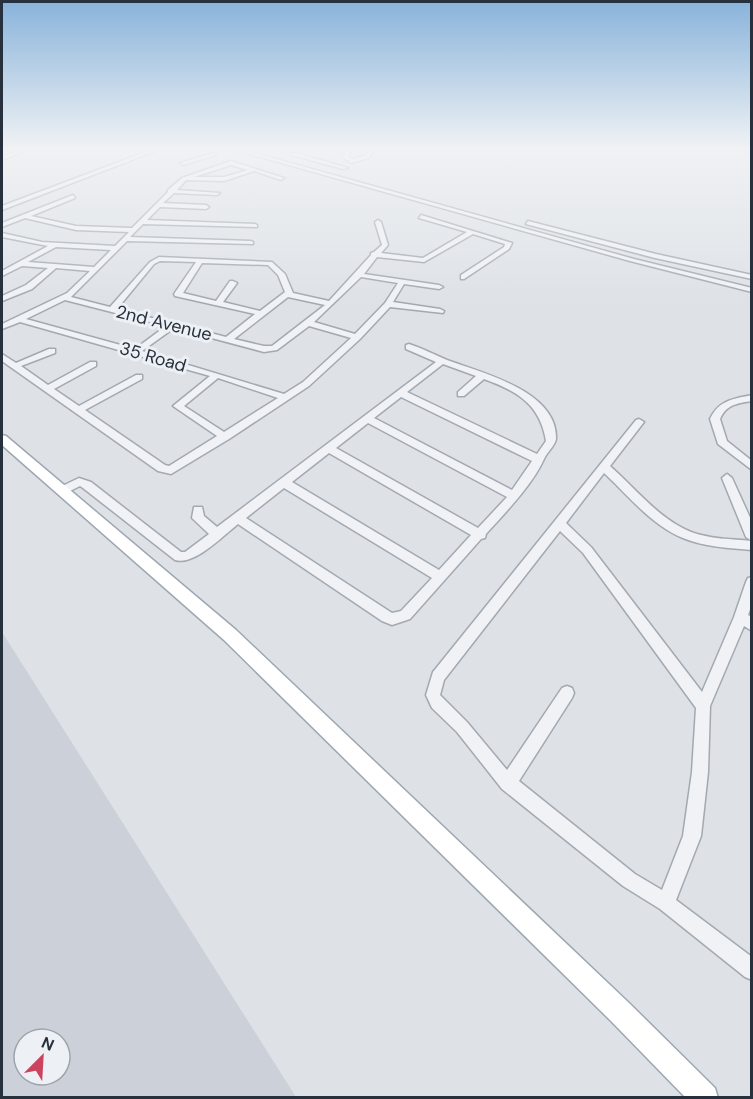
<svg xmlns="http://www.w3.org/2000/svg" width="753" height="1099" viewBox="0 0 753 1099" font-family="'DM Sans',sans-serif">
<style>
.built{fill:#ccd1d9;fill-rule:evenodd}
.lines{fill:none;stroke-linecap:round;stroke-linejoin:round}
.minor-casing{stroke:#a3a9b1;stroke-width:3}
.major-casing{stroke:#9da7b2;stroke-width:3}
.minor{fill:#f0f2f6;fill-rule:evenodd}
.major{fill:#fff;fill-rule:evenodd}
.labels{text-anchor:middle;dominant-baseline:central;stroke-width:6;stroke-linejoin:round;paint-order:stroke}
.far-street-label{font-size:18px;fill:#27313d;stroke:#edf1f5}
</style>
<rect width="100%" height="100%" fill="#dee2e7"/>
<path class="built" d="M2,632l294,465h-294zM24,1039h36v36h-36z"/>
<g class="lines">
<g class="minor-casing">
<path id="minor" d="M5,148h8l8,4 -19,8v-3l12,-5z
M156,148h7l-161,62v-4z
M228,148h9l397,111 118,29v4l-122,-31z
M272,148h18l-8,3z
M323,148l28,3 -3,6 5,2 11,-3 8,-8h5l-9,10 -16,5 -10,-6 4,-4z
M214,153l2,2 -33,10 -3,-2z
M292,153h4l52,15 -5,1 -51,-14z
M231,161l53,17 -3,2 -27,-9 -30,10 -38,-1 -9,10 43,3 -3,2 -43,-2 -11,10 43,2 3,2 -3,2 -46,-2 -13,13 108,4 2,1v2l-114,-3 -13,13 121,4 2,1v2l-126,-3 -56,56 39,10 40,-45 9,-5 113,5 13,12 8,19 36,8 42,-46v-2l3,-1 8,-7 -7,-23 3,-2 3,2 7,23 -7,8 42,5 44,-26 -48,-14 2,-3 91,28 -3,6 -45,30h-3v-4l43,-28 1,-3 -32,-10 -49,28 -47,-5 -13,17 75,11 4,2 -4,2 -35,-5 -11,18 47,7 4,2 -1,2 -53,-6 -30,32 -51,47 -80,53 -58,35 -13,-3 -156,-110v-7l14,9 33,-14h6v4l-34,13 27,19 42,-23h6v4l-42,23 25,17 57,-31h6v4l-57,31 80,55 4,1 48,-30 -44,-30 37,-30 -190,-54 -18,7v-5l65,-31 23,-22 -34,-3 -24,21 -30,12v-5l24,-11 22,-17 -26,-2 -20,10v-5l46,-25 -46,-9v-4l40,9 73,4 14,-14 -53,-2 -51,-12 -23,9v-4l71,-28 2,3 -44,18 45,10 56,2 36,-36v-2l14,-12zM231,165l17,5 -24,7h-30zM56,247l55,3 -17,17 -66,-5zM160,261l36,1 -22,32 1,2 80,18 -29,23 -109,-28 37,-45zM202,263l66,2 10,10 7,17 -25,19 -37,-9 14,-19 -4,-2h-3l-14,20 -33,-8zM361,277l37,6 -13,20 -30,31 -41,-12zM288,297l37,8 -53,41h-8l-30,-7zM65,300l101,26 -31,23 -109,-30zM309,326l42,12 -48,44 -19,12 -142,-43 32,-23 90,24 13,-2zM218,378l60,20 -54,34 -40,-26z
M528,221l128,33 96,21v4l-97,-21 -129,-34z
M409,344c13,4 26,11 38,16 35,13 111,31 109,79 -1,7 -9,13 -12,20 -11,25 -38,53 -58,75l-1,4 -4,1 -71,80 -18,6 -10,-4 -144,-97c-15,12 -44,42 -63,36l-92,-72 -3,-2 -18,9 -5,-4 1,-3 21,-10 12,4 90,70h4l24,-18 -17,-16 2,-11h8l2,9 13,11 219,-165 -30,-13v-4zM443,364l33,12 -18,16v4h6l20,-17c33,12 56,25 62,62l-9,13 -130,-62zM401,397l131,64 -20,29 -138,-72zM368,423l139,74 -29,31 -142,-80zM329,453l142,82 -32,35 -147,-88zM284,488l148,90 -31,33 -9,2 -146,-95z
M752,395v6c-15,2 -26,4 -32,18l7,22 25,20v9l-34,-26 -8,-25c9,-19 23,-20 42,-24z
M639,419l5,3 -34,44c25,22 49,53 81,66 18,7 41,7 61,9v9c-23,-2 -47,-3 -69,-12 -31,-12 -55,-43 -79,-65l-38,50 25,24 111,145 32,-75 12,-35 2,-4 4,-1v27l-4,11 4,2v14l-8,-5 -34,80 -2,66 -7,64 -25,64 76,57v23l-7,-3 -85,-68 -37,-23 -121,-97 -45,-57 -25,-24 -6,-13 7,-23 203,-252zM560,531l23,22 113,155 -4,64 -9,64 -21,54 -27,-16 -116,-93 53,-83 2,-5 -2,-5 -5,-2 -5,2 -55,82 -40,-48 -27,-27 4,-15z
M727,474l5,4 20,44v19l-6,-4 -24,-59z"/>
</g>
<g class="major-casing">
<path id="major" d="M2,435l4,1 230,194 393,373 86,85 3,10h-32l-75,-77 -387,-381 -222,-195z"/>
</g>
<use href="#minor" class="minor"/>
<use href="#major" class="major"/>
</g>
<linearGradient id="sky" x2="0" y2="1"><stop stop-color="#88b3db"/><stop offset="0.49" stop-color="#f0f2f4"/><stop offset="1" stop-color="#f0f2f4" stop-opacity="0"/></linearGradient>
<rect width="753" height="302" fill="url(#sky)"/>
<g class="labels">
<g class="far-street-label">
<text transform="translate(164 323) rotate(14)">2nd Avenue</text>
<text transform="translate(153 357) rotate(16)">35 Road</text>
</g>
</g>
<rect width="753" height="1099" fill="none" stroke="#27313d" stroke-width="6"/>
<g transform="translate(42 1057) rotate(24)"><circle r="28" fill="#edf1f5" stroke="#9ea4ab" stroke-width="1.5"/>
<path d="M0-4.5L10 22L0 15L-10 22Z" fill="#ca4460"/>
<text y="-9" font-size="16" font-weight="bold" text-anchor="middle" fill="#27313d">N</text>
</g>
</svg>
